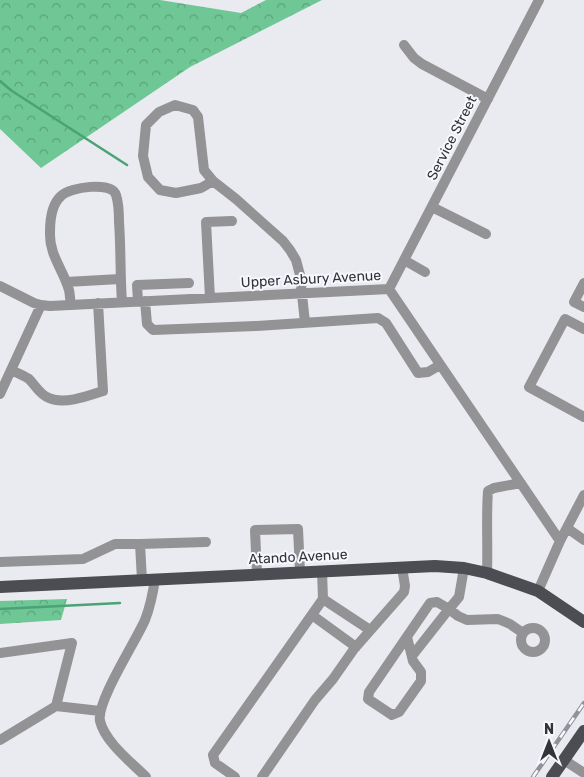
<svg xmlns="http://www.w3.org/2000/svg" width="584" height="777" viewBox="0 0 584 777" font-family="Rubik,sans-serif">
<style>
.forest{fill:url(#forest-crowns)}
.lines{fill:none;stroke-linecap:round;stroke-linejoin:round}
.stream{stroke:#49a374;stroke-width:2.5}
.minor{stroke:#939396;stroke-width:10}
.major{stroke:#4c4d52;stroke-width:12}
.rail-casing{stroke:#919297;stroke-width:4.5}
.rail{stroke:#f7f8ff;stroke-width:2.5;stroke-dasharray:8;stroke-linecap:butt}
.labels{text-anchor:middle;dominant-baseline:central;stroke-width:4;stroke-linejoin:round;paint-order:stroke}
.street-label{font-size:14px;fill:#333436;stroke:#f7f8ff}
</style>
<defs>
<pattern id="forest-crowns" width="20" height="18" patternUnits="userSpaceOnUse" patternTransform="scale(1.25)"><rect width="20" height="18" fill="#6ec795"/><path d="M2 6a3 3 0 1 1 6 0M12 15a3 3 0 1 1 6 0" fill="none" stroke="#5ba27a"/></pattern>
</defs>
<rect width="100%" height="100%" fill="#eaebf1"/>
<path class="forest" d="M0,0h160l81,13 25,-13h56l-132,67 -149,101 -41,-39z
M67,599l-6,21 -61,4v-23z"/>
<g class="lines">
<path class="stream" d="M0,81l12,10 115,74
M0,609l120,-6"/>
<path class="minor" d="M404,45l10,13 8,6 66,35
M213,181l-12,7 -25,5 -16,-3 -12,-13 -5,-21 3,-31 13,-13 16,-7 18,5 5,7 6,53 9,11 23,18 47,42 7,9 6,10 4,15 5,48
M432,207l54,27
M404,260l21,12
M66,282l54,-3
M584,283l-10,19 10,5
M0,286l34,17 7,2 9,1 339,-17 171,252 -22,50
M389,289l150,-289
M210,298l-4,-76 26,-1
M138,301l-1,-16 52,-2
M145,301l2,23 6,6 104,-4 121,-8 8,5 32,50 10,-1 12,-7
M71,305c-1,-5 -1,-11 -2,-15 -6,-21 -20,-35 -19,-58 0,-11 2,-28 11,-36 9,-9 51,-15 55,-1 3,9 3,18 3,27 2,27 1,53 3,80
M584,329l-19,-10 -36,68 55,30
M11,370c6,3 12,5 18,9 6,6 11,16 20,19 15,7 39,-2 54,-7l-5,-88
M0,394l41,-89
M567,528l17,12
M560,541l24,-46
M140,544l66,-2
M0,562l83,-3 32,-15h25l2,36
M487,573c1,-27 -1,-55 1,-82l6,-3 27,-5
M257,574l-2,-44 43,-1 2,43
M323,599l47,31
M312,615l44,32
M521 640a12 12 0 1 1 24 0a12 12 0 1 1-24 0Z
M407,637l6,24 8,11v9l-22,31 -7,3 -24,-16 1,-7 61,-89 7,-1 12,7 10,-12 5,-29
M0,653l72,-10 -16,63
M412,656l37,-47 9,7 9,4 31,-1 12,5 13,9
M0,740l56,-34 44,5
M564,760l20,13
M146,777c-15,-15 -41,-35 -46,-56 -4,-19 36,-80 45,-101 5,-13 8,-27 10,-41
M235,777l-20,-14 -2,-8 110,-156 -1,-28
M262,777l53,-77 18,-21 21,-30 50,-57 1,-6 -3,-19"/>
<path class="major" d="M0,587l435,-21 29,2 23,5 51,18 46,31
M552,777l32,-46"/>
<g class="rail-casing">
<path id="rail" d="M533,777l51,-74"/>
</g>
<use href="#rail" class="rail"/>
</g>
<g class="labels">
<g class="street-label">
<text transform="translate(452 138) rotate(-63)">Service Street</text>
<text transform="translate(311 279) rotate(-3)">Upper Asbury Avenue</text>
<text transform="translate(298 557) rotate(-3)">Atando Avenue</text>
</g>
</g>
<g transform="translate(549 742)" stroke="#f7f8ff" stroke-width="4" paint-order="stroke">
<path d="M0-4L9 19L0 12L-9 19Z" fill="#333436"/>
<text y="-8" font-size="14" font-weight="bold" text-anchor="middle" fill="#333436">N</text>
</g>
</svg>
